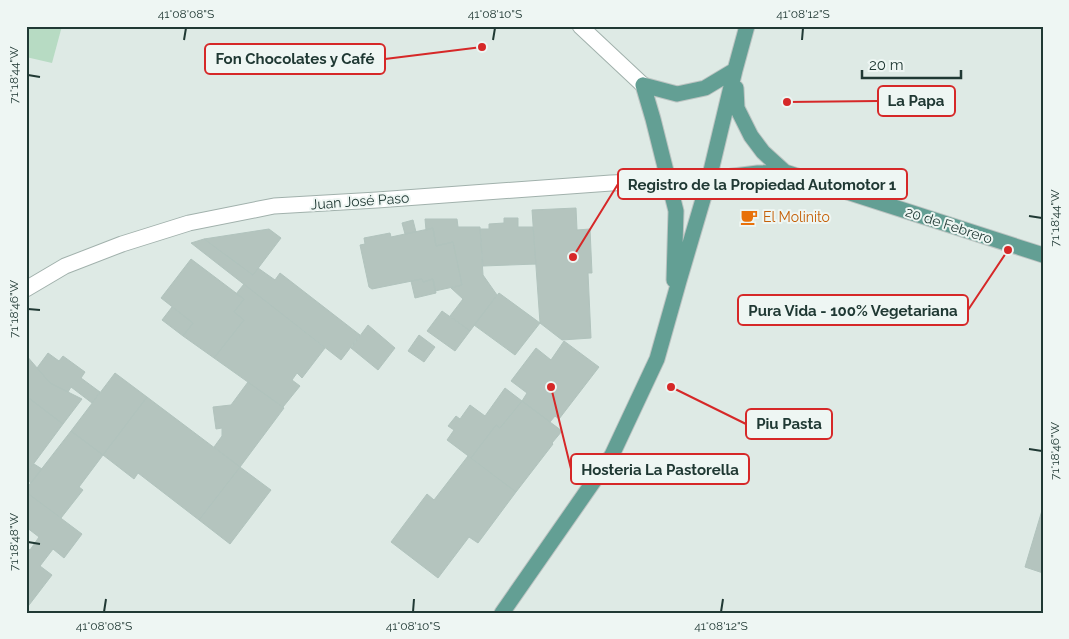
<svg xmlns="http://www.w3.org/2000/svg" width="1069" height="639" viewBox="0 0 1069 639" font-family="Raleway,sans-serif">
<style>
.green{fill:#b7dbc3}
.building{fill:#b4c4be;stroke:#b1c3bd}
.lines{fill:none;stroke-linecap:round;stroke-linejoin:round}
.minor-casing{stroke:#a1b1ac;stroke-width:17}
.primary-casing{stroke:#bcc4c2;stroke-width:17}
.minor{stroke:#fff;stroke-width:15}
.primary{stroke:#639f94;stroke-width:15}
.ticks{fill:none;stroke:#203934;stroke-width:2}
.labels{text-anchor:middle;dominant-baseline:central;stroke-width:4;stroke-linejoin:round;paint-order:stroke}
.street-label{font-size:14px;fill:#203934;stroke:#eef6f3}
.food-label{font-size:14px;fill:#c56008;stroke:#eef6f3;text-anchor:start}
.leader{fill:none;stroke:#d62828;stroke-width:2}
.callout-dot{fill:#d62828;stroke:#eef6f3;stroke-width:2}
.callout{fill:#eef6f3;stroke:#d62828;stroke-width:2}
.callout-label{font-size:15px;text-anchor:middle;font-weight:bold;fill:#203934}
.neatline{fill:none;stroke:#203934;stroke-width:2}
.ticks-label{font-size:12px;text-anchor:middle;fill:#203934}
</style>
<rect width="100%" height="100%" fill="#deeae5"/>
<path class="green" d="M26,26h36l-10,37 -26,-6z"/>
<path class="building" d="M576,208l1,22 13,-1 2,44h-4l3,65 -29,2 -22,-17 -8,-113z
M504,218h14v9h15l3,37 -53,2 -3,-37h9v-5l15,-1z
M425,219h32l1,8h22l3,48 14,20 -27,36 -20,-15 13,-17 -12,-11 11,-3 -9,-43 -17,4 -3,-18 -7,2z
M413,220l3,12 -11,2 -3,-11z
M433,228l3,18 17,-4 9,43 -27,6 -2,-12 -10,3 -1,-3 -50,10 -3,-2 -9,-42 5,-1 -1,-6 26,-5 1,4z
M269,229l12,9 -28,37 -49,-36z
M204,239l49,36 5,-7 17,12 5,-7 80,62 -19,25 -150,-117z
M191,259l53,40 -10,13 10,8 -30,38 -31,-22 10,-13 -32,-25z
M422,279l1,3 10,-3 3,14 -21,5 -4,-17z
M244,284l81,64 -23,30 -5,-5 -5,7 8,6 -17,21 -69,-49 30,-38 -10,-8 10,-13 -8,-5z
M499,293l41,30 -25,32 -41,-30z
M172,307l21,16 -10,13 -21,-16z
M442,311l28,20 -15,20 -28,-20z
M368,325l27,23 -17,22 -27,-22z
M419,335l16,12 -11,15 -16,-11z
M564,341l35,26 -40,52 -4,-3 -5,6 -28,-21 5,-8 -16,-12 25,-33 15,12z
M48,353l11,8 4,-5 22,16 -4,6 19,14 -8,11 -21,-16 -3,5 -18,-9 -13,-15z
M26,355l24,28 32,16 -19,25 -37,-28z
M115,373l32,24 -44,58 -32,-24z
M248,382l36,26 -44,59 -26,-20 8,-11v-8l-6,1 -3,-22 18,-2z
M505,388l17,13 -22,27 -4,-3 -25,33 -24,-18 7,-10 -6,-4 8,-10 4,3 10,-14 15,11z
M26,396l37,28 -37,50z
M147,397l93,70 -41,53 -61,-47 -4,6 -31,-24z
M522,401l40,30 -10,12 1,1 -37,48 -45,-34 25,-33 4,3z
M71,431l32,24 -24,32 4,3 -22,28 -35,-26v-3z
M468,456l48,36 -38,51 -9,-6 -31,41 -47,-36 36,-48 7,6z
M34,464l8,5 -11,14 -5,-4v-5z
M240,467l31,23 -41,54 -31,-24z
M26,492l56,42 -18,24 -11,-9 -13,17 12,9 -26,34v-62l4,3 9,-13 -13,-10z
M1043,507v66l-18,-6z"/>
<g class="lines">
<g class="minor-casing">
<path id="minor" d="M580,26l63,59
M26,289l39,-23 57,-22 67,-21 85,-17 103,-6 234,-17 98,-4"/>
</g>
<g class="primary-casing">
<path id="primary" d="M643,85l10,34 23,92 -2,69
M643,85l34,9 28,-6 30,-18
M736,88l1,20 14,28 12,16 22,20
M709,179l49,-6 27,-1 258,83
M502,613l110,-158 45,-96 22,-78 30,-102 26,-109 12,-44"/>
</g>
<use href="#minor" class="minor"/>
<use href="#primary" class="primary"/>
</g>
<path class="ticks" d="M184,40l2,-12M493,40l2,-12M802,40l1,-12M28,75l12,2M1029,216l13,2M28,309l12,1M1029,449l13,2M28,542l12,2M104,612l2,-13M413,612l1,-13M721,612l2,-13"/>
<defs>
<g id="cafe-bare" transform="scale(1.35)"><path d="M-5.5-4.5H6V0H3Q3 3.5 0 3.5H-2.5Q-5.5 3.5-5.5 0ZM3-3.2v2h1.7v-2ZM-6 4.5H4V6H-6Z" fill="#e8710a" stroke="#eef6f3" stroke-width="2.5" paint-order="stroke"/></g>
</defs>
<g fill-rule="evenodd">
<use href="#cafe-bare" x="749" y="217"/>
</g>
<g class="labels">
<g class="street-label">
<text transform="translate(360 201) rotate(-4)">Juan José Paso</text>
<text transform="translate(949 225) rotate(18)">20 de Febrero</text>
</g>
<g class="food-label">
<text x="763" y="217">El Molinito</text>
</g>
</g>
<path class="leader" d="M482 47L385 59M787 102L878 101M573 257L618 184M1008 250L968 310M671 387L746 424M551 387L571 469"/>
<g class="callout-dot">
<circle cx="482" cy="47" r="5"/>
<circle cx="787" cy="102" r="5"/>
<circle cx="573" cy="257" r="5"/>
<circle cx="1008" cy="250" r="5"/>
<circle cx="671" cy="387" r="5"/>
<circle cx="551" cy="387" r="5"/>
</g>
<g class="callout">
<rect x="205" y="44" width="180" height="30" rx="5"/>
<rect x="878" y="86" width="77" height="30" rx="5"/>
<rect x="618" y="169" width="289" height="30" rx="5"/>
<rect x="738" y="295" width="230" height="30" rx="5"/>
<rect x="746" y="409" width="86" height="30" rx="5"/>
<rect x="571" y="454" width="178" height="30" rx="5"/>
</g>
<g class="callout-label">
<text x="295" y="64">Fon Chocolates y Café</text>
<text x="916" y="106">La Papa</text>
<text x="762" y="190">Registro de la Propiedad Automotor 1</text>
<text x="853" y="316">Pura Vida - 100% Vegetariana</text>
<text x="789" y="429">Piu Pasta</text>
<text x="660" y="475">Hosteria La Pastorella</text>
</g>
<rect width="1069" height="639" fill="none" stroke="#eef6f3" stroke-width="55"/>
<path d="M862 70v8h99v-8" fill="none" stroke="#203934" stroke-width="2.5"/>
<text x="869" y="70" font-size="15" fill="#203934" stroke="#eef6f3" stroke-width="4" paint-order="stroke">20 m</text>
<rect x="28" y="28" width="1014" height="584" class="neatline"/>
<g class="ticks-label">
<text x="186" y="18">41°08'08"S</text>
<text x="495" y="18">41°08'10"S</text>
<text x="803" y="18">41°08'12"S</text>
<text transform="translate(14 75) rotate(-90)" y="4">71°18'44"W</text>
<text transform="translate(1055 218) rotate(-90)" y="4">71°18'44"W</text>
<text transform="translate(14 309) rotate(-90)" y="4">71°18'46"W</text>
<text transform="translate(1055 451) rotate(-90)" y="4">71°18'46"W</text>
<text transform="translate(14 542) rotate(-90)" y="4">71°18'48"W</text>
<text x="104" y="630">41°08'08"S</text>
<text x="413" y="630">41°08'10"S</text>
<text x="721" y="630">41°08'12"S</text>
</g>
</svg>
